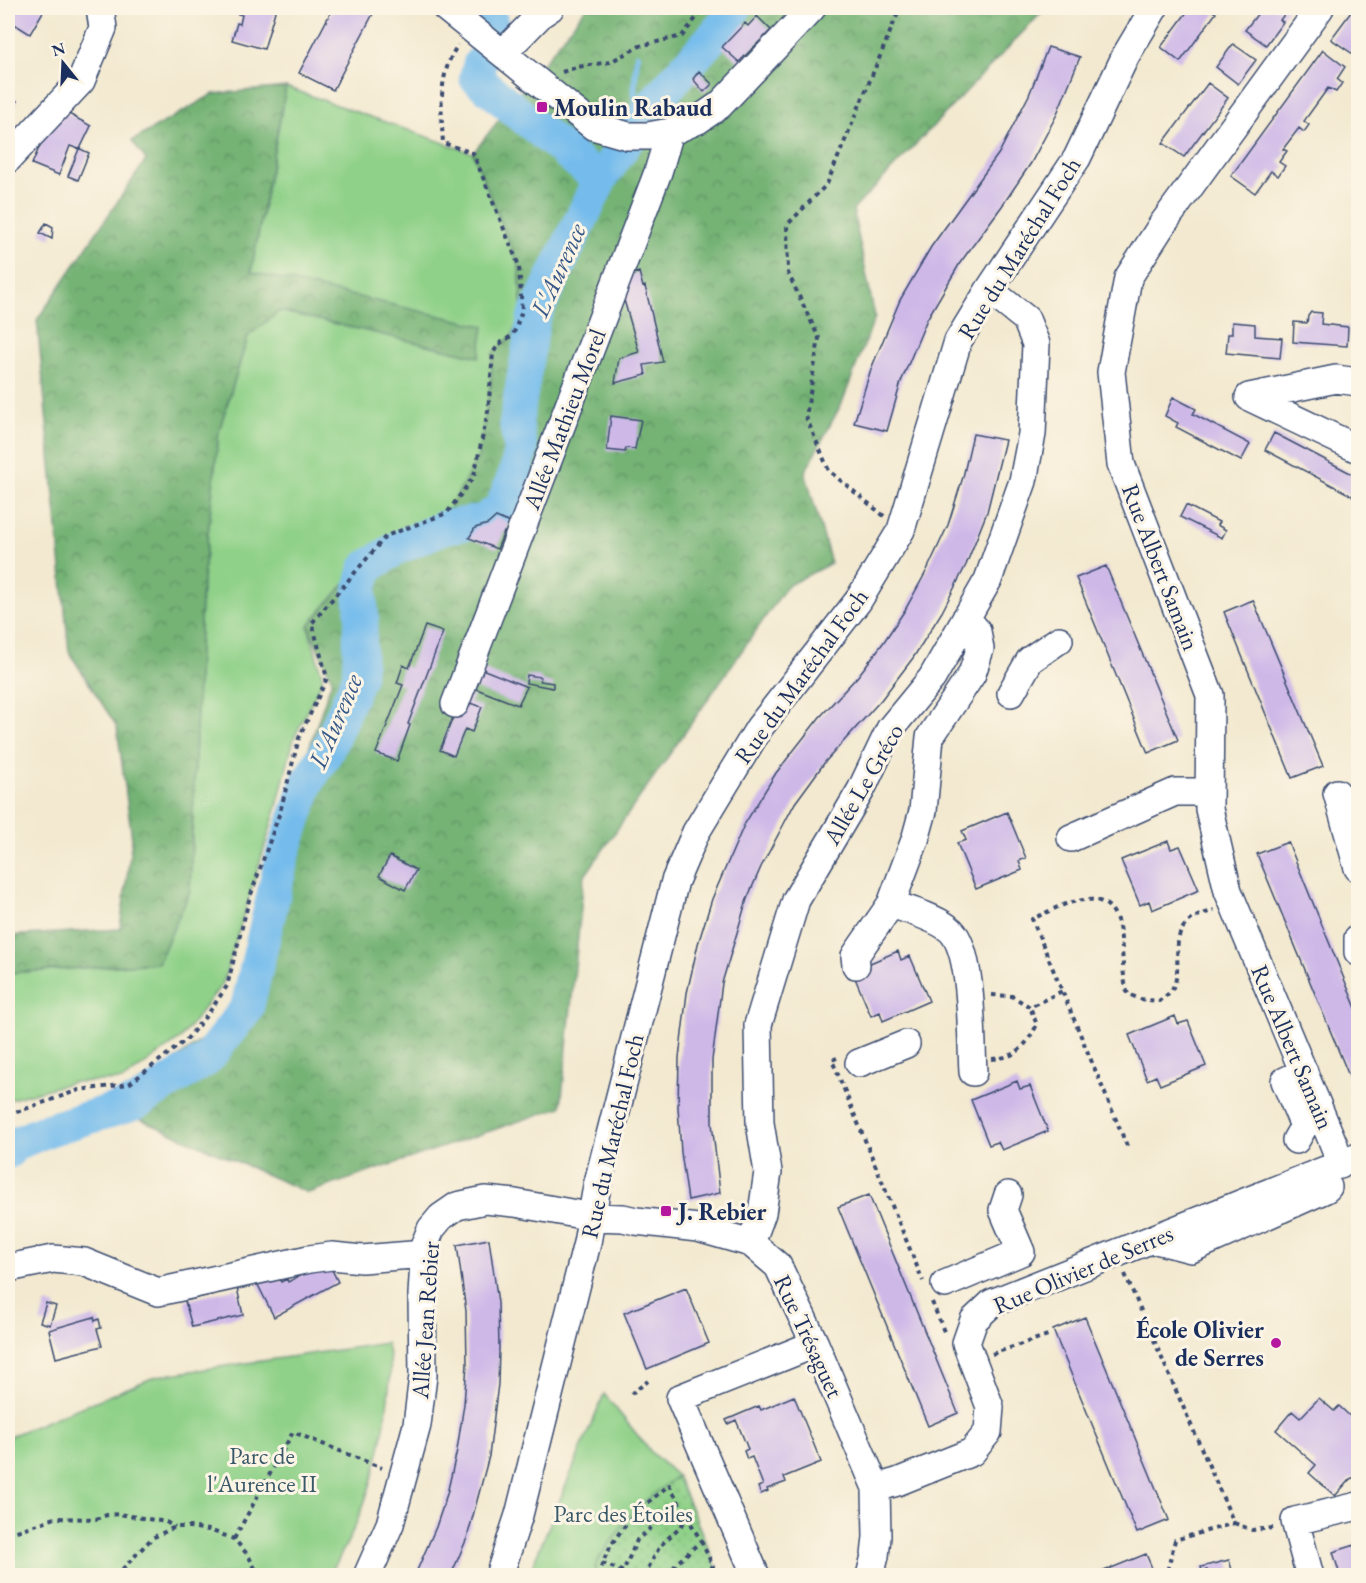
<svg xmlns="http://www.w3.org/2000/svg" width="1366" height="1583" viewBox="0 0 1366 1583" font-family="'EB Garamond',serif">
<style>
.green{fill:#90d189;stroke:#568074;stroke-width:1.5}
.forest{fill:url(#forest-crowns);stroke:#48716a;stroke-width:1.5}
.garden{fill:url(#garden-dots);stroke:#568074;stroke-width:1.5}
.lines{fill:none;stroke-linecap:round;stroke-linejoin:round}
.stream{stroke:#74bcec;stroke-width:6}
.river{stroke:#74bcec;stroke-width:34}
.building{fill:#ceb8e8}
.minor-casing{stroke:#3b4b6f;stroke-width:30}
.path{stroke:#3b4b6f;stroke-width:4;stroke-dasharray:4.5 4.5;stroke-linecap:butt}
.minor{stroke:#fff;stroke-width:27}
.poi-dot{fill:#b5179e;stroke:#fcf5e5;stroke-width:2}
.labels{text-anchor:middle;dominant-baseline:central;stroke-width:6;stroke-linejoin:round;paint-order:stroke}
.poi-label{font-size:24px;font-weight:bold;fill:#1b2f5e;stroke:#fcf5e5;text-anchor:start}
.street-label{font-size:24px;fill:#1b2f5e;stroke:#fcf5e5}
.park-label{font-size:24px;fill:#385869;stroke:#fcf5e5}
.water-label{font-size:26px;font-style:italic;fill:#365989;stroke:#fcf5e5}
</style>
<defs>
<pattern id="forest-crowns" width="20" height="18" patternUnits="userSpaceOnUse" patternTransform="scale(1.5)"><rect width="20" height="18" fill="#74b375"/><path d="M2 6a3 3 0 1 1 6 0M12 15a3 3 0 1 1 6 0" fill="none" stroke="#5e9263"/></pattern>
<pattern id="garden-dots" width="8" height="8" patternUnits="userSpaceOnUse" patternTransform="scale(1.5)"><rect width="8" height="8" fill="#90d189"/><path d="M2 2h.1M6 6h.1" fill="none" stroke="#75aa73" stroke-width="1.8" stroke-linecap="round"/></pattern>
</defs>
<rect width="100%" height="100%" fill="#fcf5e5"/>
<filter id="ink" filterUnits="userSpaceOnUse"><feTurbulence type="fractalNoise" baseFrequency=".0167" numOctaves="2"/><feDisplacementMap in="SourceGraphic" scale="12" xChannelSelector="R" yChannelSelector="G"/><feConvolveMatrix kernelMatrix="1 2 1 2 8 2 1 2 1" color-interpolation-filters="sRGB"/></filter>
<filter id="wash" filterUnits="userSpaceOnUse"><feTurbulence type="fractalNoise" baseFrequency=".008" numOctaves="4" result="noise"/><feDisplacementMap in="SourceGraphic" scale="24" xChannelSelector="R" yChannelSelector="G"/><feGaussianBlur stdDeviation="1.35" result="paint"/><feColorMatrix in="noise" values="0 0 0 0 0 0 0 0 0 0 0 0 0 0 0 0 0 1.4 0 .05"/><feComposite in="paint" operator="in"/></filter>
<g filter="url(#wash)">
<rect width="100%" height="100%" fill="#f3e9d0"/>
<path class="green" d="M286,87l187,66 46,113 3,45 -9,24 -20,18 -5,58 -14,65 -27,37 -61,23 -78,90 15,53 -29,59 -17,68 -54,177 -42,55 -58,42 -50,2 -65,18v-127l150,-10 32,-72 11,-292 18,-168 30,-98 31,-22 199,45 4,-30 -232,-53z
M386,1343c7,21 4,34 2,55 -6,62 -26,125 -59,177h-321v-138l149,-61z
M604,1394l48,59 25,23 43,99 -192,1z"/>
<path class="forest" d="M586,8h460l-193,202 22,107 -33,86 -37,69 26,91 -44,23 -203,291 -23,230 -253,86 -195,-86 96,-73 30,-42 57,-205 36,-107 -24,-54 78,-90 61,-23 31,-56 13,-76 2,-28 20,-18 9,-24 -3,-45 -46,-113z
M286,87l-35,185 233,54 -5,31 -199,-46 -32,25 -29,95 -18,168 -11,292 -32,72 -150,10v-37l112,-7 12,-90 -15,-112 -48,-75 -32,-332 109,-160 -14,-19 81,-47z"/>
<path class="garden" d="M677,1476l43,99h-126l3,-14 36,-50z"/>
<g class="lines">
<path class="stream" d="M637,55l-3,38 7,28"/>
<path class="river" d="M483,8l8,13
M480,63l-4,15 114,94 11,6
M8,1152l7,-8 33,-14 88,-27 70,-43 41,-52 36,-154 24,-71 20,-32 32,-75 1,-42 2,-16 -2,-28 6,-22 31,-20 48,-21 38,-6 18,-12 14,-35 6,-23 -5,-28 18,-106 67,-139 50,-72 67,-75 17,-23"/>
</g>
<g id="blocks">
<path class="building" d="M8,8h35l1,2 -14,24 -22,-14z
M225,8h51l-12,41 -32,-9 5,-17 3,1 2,-9 -18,-5z
M333,8h43l-43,82 -34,-17z
M1190,8h18l8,5 -36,49 -19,-15z
M1262,8h27l-9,12 3,2 -17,23 -21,-15z
M1354,8h4v45l-2,3 -25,-17z
M757,16l14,14 -32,32 -17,-15 23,-24 3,3z
M1233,44l23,16 -18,24 -22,-17z
M1048,47l32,10 -24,59 -25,47 -29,43 -42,57 -33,56 -26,63 -14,49 -33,-8 17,-54 29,-69 31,-53 68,-94 30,-58z
M1323,50l22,17 -8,12 5,4 -6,9 -8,-4 -24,33 5,4 -5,7 -5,-4 -16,21 4,2 -8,11 6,4 -7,10 -7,-5 -16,22 -24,-17z
M699,71l13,13 -8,8 -11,-13z
M1208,83l20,15 -44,59 -21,-14z
M8,92l9,9 -9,11z
M67,113l24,13 -11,23 9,4 -11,27 -10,-4 11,-27 -9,-3 -11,29 -27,-11 13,-30z
M46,223l7,4 -1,12 -12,-6z
M639,272l4,15 2,-1 18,76 -19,3 2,10 -31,8 4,-25 20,-6 -21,-73z
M1311,312l11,1 -1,11 27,3 -1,19 -54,-4 1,-20 13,1 1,-7z
M1232,322l23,2v12l27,2 -2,20 -54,-5 2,-19h4z
M1173,397l23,12 -3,5 57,30 -9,17 -65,-34 2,-4 -13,-7z
M611,416l30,4 -6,29 -9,-1 -1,4 -18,-2z
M1274,433l84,44v22l-93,-49z
M973,434l32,6 -18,72 -21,53 -24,47 -29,46 -32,42 -56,62 -30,41 -34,64 -14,32 -25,84 -10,77v63l8,70 -32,7 -7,-48 -3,-45 1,-49 8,-65 11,-49 14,-45 32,-74 32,-52 43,-55 39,-42 25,-33 22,-33 22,-40 21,-45 15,-48z
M1186,505l33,17 -2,3 9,5 -4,8 -42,-21z
M496,517l14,6 -4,10 -2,-1 -7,17 -28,-11 6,-10 13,-4z
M1106,566l72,174 -30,13 -72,-175z
M1253,600l70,166 -31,12 -68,-166z
M425,626l18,6 -35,92 2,1 -13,36 -21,-8 27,-68 -6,-2 6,-18 6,3z
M482,669l45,18 -9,18 -44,-17z
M527,675l14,2 -1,4 13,2v5l-27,-5z
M463,692l10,4 -3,7 12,4 -10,25 -7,-3 -11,27 -14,-6z
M1007,812l19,46 -7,3 3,9 -46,19 -19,-46 9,-3 -4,-9z
M1168,841l3,8 9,-3 19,44 -47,20 -3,-9 -9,4 -19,-45z
M1288,842l70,171v73l-4,2 -97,-234z
M390,856l26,14 -11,20 -26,-14z
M898,951l3,9 9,-4 19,45 -46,20 -3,-9 -9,4 -19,-45z
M1175,1016l3,8 10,-3 18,45 -46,19 -4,-9 -9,4 -18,-45z
M1017,1081l3,8 10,-3 18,45 -46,19 -4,-8 -9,3 -18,-45z
M869,1195l89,218 -30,13 -90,-219z
M489,1239l9,64 1,45 -1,36 -9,72 -22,82 -16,37h-36l21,-48 11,-33 10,-44 7,-46 3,-40 -1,-53 -9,-66z
M315,1268h16l7,14 -64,35 -17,-34 21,-6 3,5 6,-3 1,3z
M237,1288l6,27 -51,12 -7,-26z
M686,1288l23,55 -62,26 -23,-56z
M46,1303l10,3 -6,19 -10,-3z
M94,1317l1,4 4,-2 2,9 -4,1 5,17 -46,12 -7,-28z
M1085,1317l84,203 -32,13 -84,-203z
M794,1396l27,66 -37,15 2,5 -19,7 1,2 -7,3 -3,-7 5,-2 -11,-28 -5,2 -3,-8 4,-2 -12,-29 -8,4 -2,-4 33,-14 2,4z
M1319,1398l15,13 5,-5 14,13 5,-2v59l-8,3 -15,17 -26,-23 7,-8 -40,-35 16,-19 8,7z
M1358,1544v31h-18l-7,-23z
M1146,1554l9,21h-61z
M1229,1560l4,13 -7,2h-18l-1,-5 -5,1 -1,-4z"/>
</g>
</g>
<g filter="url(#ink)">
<use href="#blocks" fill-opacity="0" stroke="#3b4b6f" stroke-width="1.5"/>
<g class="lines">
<g class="minor-casing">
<path id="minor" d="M446,8l147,118 35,10h20l22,-4 28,-12 22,-15 92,-97
M1320,8l-158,217 -34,53 -17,94 10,92 89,231 -1,114 19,82 106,254 6,20
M503,53l38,-39 9,-6
M8,159l73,-78 22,-53 -3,-20
M1358,382l-22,-3 -87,18 109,52
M1011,693l19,-33 29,-20
M455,704l203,-532 12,-40
M1337,793l21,75
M1071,838l104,-46h34
M891,904c17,6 52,15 63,30 19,26 17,105 19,138
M1358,938v14
M856,965l-1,-9 36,-52 24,-64 8,-29 7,-74 42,-63 8,-25 -3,-18 -11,-13
M859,1063l47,-19
M1296,1140l8,-14 -19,-45 19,-9
M1152,1239l39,10 135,-60 2,-2
M751,1243l11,-30 6,-41 -8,-49 -2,-98 38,-125 65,-110 29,-61 42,-51 56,-98 35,-99 9,-47 4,-90 -10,-25 -37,-29
M8,1268l45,-9 31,3 74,30 151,-33 23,-3 30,3 62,-5
M945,1284l76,-32 -18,-42 5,-15
M876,1488l21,-6 75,-30 16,-20 2,-25 -24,-64 8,-23 18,-17 366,-146
M367,1576l23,-52 27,-99 6,-49 -1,-81 3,-51 6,-15 10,-12 16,-11 28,-6 30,3 78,14 30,1 13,3 62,7 53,15 27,23 37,78 61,144 1,49 -2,19 -5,20
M499,1576l20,-61 68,-272 10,-57 78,-305 21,-49 63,-104 99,-127 43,-71 57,-189 31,-51 88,-132 49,-103 28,-47
M756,1576l-76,-178 135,-54
M1310,1576l-15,-55 63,-15"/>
</g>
<path class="path" d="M562,72l15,-5 33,-5 30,-16 42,-10 22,-28
M884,516l-55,-45 -23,-54 13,-79 -31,-65 -1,-48 40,-41 73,-176
M992,995l20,1 18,11 32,-16
M837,1058l-5,2 91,221
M992,1059c27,-2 32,-12 45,-34l-7,-18
M8,1115l71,-25 50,-6 57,-44 24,-29 17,-25 22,-86 31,-88 19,-74 28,-60 -15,-55 74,-87 61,-23 27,-37 14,-65 5,-58 6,-9 14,-9 9,-24 -3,-45 -46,-113 -30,-10c-2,-33 -5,-70 15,-98
M1127,1146l-95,-227c16,-7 35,-18 53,-19 49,-5 31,65 43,94l12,5 19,2c3,-3 8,-5 11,-9 17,-22 -5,-55 22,-73 6,-4 15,-6 22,-9
M1125,1274l109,249 -59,17 -9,36
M932,1302l13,32
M992,1354l56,-19
M631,1394l17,-13
M1234,1523l18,7 22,-2
M8,1534l47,-16 41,1 11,-4 12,-1 47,8 9,5
M234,1539l59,-107 89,36
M701,1541l12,25 -10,10
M602,1563l31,13
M116,1576l36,-38 23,-11h14l20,3 25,9 14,16 11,21
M598,1576c12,-41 39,-65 71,-91l32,56 -24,22 -9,13
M621,1576l16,-36 42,-37
M644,1576l16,-30 28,-27"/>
<use href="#minor" class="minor"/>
</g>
</g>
<g class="poi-dot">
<rect x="536" y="101" width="12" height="12" rx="3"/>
<rect x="660" y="1205" width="12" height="12" rx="3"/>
<circle cx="1276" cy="1343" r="6"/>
</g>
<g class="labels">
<g class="poi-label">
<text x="554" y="107">Moulin Rabaud</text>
<text x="678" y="1211">J. Rebier</text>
<text x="1264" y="1329" text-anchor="end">École Olivier<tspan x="1264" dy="28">de Serres</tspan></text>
</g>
<g class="street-label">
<text transform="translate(1019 248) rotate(-58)">Rue du Maréchal Foch</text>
<text transform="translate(564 419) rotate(-69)">Allée Mathieu Morel</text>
<text transform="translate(1161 567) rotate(69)">Rue Albert Samain</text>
<text transform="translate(801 676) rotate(-54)">Rue du Maréchal Foch</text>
<text transform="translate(863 784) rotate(-60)">Allée Le Gréco</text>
<text transform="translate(1293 1047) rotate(67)">Rue Albert Samain</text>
<text transform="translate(612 1136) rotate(-77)">Rue du Maréchal Foch</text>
<text transform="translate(1083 1269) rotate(-23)">Rue Olivier de Serres</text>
<text transform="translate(425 1320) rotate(-86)">Allée Jean Rebier</text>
<text transform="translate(809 1336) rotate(65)">Rue Trésaguet</text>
</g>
<g class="park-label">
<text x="262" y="1455">Parc de<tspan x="262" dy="28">l'Aurence II</tspan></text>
<text x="623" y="1513">Parc des Étoiles</text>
</g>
<g class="water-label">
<text transform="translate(558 270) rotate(-66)">L'Aurence</text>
<text transform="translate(335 721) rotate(-67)">L'Aurence</text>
</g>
</g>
<rect width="1366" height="1583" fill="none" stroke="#fcf5e5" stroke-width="30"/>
<g transform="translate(63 63) rotate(342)" stroke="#fcf5e5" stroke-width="4.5" paint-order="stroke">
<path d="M0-4.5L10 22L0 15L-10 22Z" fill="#1b2f5e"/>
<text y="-9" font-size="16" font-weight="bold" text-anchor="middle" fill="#1b2f5e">N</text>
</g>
</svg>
